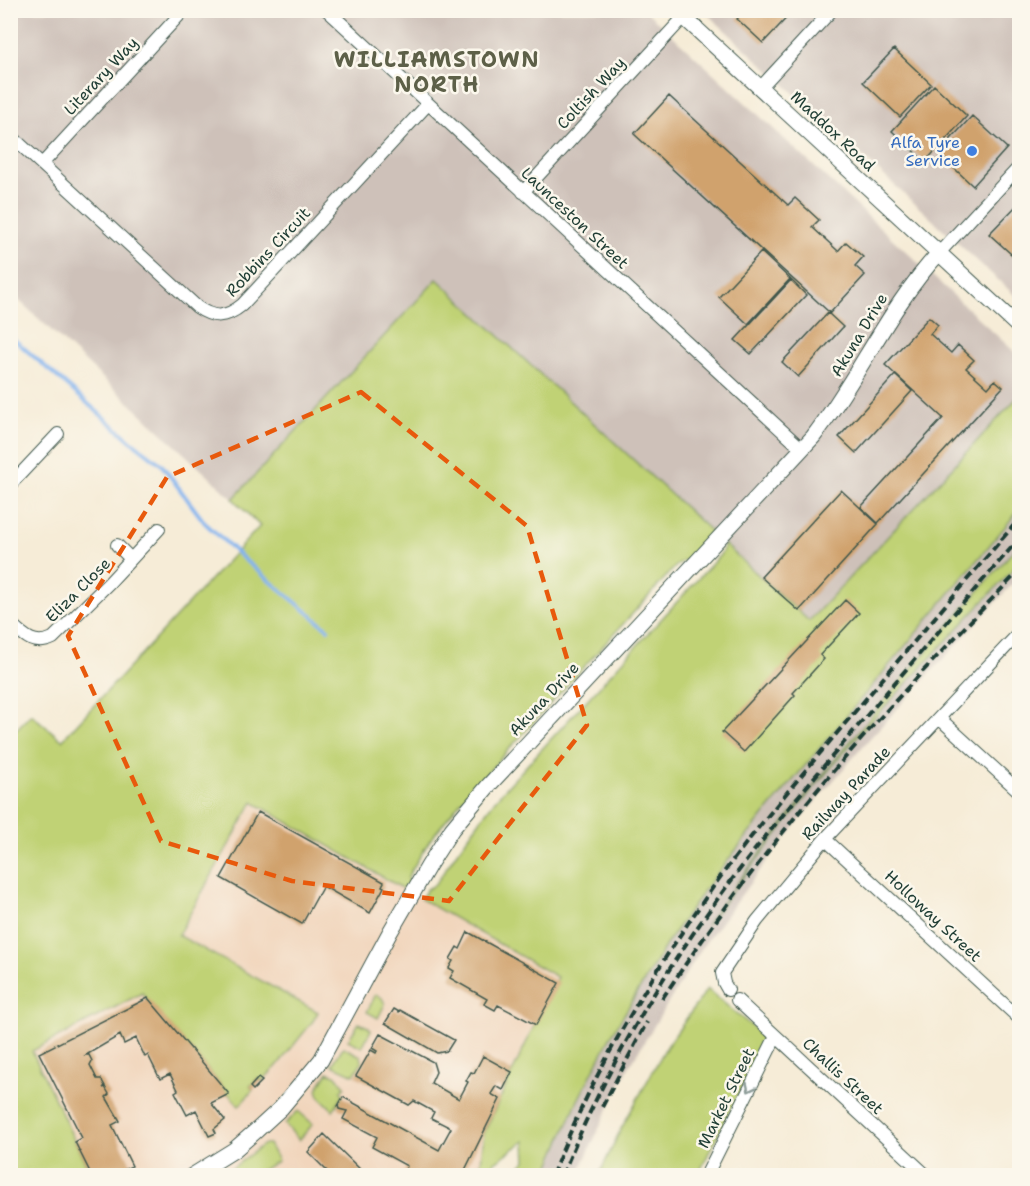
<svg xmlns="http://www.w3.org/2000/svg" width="1030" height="1186" viewBox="0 0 1030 1186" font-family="'Shantell Sans',sans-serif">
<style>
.built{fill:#f1d5bc}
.industrial{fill:#cec1b9}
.green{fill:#c0d275;stroke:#708854;stroke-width:1.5}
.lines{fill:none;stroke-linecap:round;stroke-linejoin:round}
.stream{stroke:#82b3ee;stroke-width:4}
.building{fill:#d0a26d}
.minor-casing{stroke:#3f574c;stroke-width:14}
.tertiary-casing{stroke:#3f574c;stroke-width:17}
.minor{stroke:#fff;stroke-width:12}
.tertiary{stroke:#fff;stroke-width:15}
.rail{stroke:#1f3d34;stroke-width:4;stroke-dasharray:9 4.5;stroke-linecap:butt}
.oneway{stroke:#8f9e9a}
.marked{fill:none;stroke:#e8590c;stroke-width:4.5;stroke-dasharray:12 8;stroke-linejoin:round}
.shop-dot{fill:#3f7fe0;stroke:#fbf7ec;stroke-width:2}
.labels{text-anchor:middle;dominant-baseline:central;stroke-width:5;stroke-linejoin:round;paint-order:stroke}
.street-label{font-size:16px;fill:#1f3d34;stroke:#fbf7ec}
.shop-label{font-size:16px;fill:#366cbe;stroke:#fbf7ec;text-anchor:end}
.district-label{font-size:22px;font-weight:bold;letter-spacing:1.5px;fill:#5d6048;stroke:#fbf7ec}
</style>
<rect width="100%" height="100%" fill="#fbf7ec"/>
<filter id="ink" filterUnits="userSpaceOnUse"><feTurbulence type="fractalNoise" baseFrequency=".0167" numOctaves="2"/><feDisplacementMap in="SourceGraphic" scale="12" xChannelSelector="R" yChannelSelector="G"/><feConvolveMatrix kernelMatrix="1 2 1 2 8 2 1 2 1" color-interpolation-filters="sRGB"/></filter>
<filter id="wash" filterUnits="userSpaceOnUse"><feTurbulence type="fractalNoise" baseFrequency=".008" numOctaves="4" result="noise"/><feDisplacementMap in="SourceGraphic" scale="24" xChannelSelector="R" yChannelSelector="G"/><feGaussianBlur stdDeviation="1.35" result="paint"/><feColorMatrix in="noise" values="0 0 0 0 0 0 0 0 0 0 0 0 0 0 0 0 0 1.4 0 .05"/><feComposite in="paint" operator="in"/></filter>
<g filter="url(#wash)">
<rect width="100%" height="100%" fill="#f6ecd7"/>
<path class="built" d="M253,801l305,176 -74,156 -3,30 1,12h-391l-59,-124 110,-59 96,113 15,-14 -3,-4 8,-9 4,3 15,-15 36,-45 5,-9 -140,-77z"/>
<path class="industrial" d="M10,11h636l373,345v40l-210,225 -372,-342 -204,220 -222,-206z
M704,11h315v288z
M1019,510v34l-196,230 -45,55 -47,63 80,-101 52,-61 156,-167v14l-148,160 -51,59 -51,62 -66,88 -73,119 -25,50 -27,60 -32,1 30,-72 35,-68 58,-96 36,-51 58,-73z"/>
<path class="green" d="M437,279l277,255 -24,26 -7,1 -7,5 -218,239 -28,35 -19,31 -3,6 1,7 -4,6 -152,-88 -75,133 140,77 -5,9 -36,45 -15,15 -4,-3 -8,8 3,4 -14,16 -97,-113 -110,58 59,124h-80l-1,-439 21,-22 31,26 198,-214 -27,-27z
M1019,396v114l-256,306 -58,73 -36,51 -58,96 -35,68 -30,71h-36l16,-14 -1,-20 -30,21 -9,13h-4l-1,-12 3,-30 73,-156 -136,-78 6,-10 8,-4 22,-33 38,-52 225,-245 4,-8 -1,-4 86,78z
M1019,544v19l-156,167 -52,61 -105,134c97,-133 206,-257 313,-381z
M707,989l59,49 -68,137h-99l22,-46 43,-78z
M376,994l6,4 3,6 -7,14 -11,-6z
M359,1023l9,4 3,3 -9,17 -14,-7z
M343,1047l18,9 1,5 -8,14 -22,-10z
M328,1072l7,3 10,11 -4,5 2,4 -10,15 -14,-14 -2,-7z
M298,1111l15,13 -14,16 -14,-16z
M264,1144h5l9,17 -25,14h-30z"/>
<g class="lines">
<path class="stream" d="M10,336l121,105 30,23 44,59 42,39 81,67"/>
</g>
<g id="blocks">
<path class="building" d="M745,10h49l-31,33 -26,-24z
M894,49l37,35 -31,33 -37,-35z
M934,85l33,31 -42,46 -33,-31z
M669,96l119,109 7,-7 24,22 -7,7 26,24 8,-9 17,15 -8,9 10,9 -35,38 -196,-179z
M972,116l35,32 -34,38 -35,-33z
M1020,202v60l-31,-28z
M761,252l29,27 -42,45 -29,-27z
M791,280l15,15 -55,59 -16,-14z
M828,313l15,14 -45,50 -16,-15z
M929,317l9,8 -8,9 21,19 7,-8 16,15 -8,8 22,20 7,-8 8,7 -125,136 -17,-16 82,-89 -58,-53z
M895,375l17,16 -56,62 -17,-16z
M841,490l37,34 -79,87 -38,-34z
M845,600l14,13 -39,42 4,4 -31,34 2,2 -51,57 -22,-20z
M258,812l126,70 -2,4 2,1 -14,26 -47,-27 -21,38 -81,-46z
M468,932l91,51 -23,42 -38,-20 -3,5 -11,-6 3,-5 -37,-21 4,-7 -5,-3 4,-7 -3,-2 7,-12 3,2z
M148,998l81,96 -18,9 14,17 -11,9 2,4 -7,3 -13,-26 -9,5 -12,-23 3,-2 -8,-16 -10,5 -12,-24 -3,2 -9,-19 -12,6 -4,-9 -34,20h3l3,6 -2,4 7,14h4l4,7 -2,2 2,-1 4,7 -3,3 14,24 -8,4 20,41 -15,7 1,3h-26l-17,-34 7,-4 -43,-85z
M394,1009l5,3 1,-2 54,30 -7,11 -10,2 -52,-30z
M380,1034l53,28 3,10 -5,11 28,16 9,-17 -2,-1 5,-9 3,1 9,-17 29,16 -9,18 -7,-4 -5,8 9,5 -38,77h-60l5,-10 -35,-19 5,-10 -34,-18 4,-8 -8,-2 -1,-3 5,-9 96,53 12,-22 -20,-10 3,-6 -20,-11 -5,4 -53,-29 15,-26 5,3 1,-2 -5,-3z
M258,1078l4,3 -9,9 -3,-3z
M324,1134l43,42h-35l-24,-24z"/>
</g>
</g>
<g filter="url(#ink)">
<use href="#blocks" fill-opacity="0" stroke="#3f574c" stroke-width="1.5"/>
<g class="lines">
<g class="minor-casing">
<path id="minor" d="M327,10l475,439
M760,88l72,-78
M10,135l187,172c17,12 29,11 45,-2l186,-201
M42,164l142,-154
M523,192l160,-174
M939,253l81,-87
M10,485l48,-51
M117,545l14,14
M10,623c14,13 24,24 43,15l56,-55 50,-54
M939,718l81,74
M825,839l195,180
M728,990l-4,-7 -2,-10 35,-52 68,-82 195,-207
M737,1000l190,176
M706,1176l70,-140"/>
</g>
<g class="tertiary-casing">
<path id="tertiary" d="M676,10l344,318
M192,1176l42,-26 23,-20 24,-22 40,-48 69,-128 39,-67 23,-36 37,-44 324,-348c46,-59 75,-129 126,-184"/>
</g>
<use href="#minor" class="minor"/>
<use href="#tertiary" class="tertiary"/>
<path class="rail" d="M662,999c61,-92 128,-180 202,-263 50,-57 103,-111 156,-166
M602,1107l45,-85
M552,1176c42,-107 102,-207 169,-300 43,-58 91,-113 137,-168 54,-64 108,-127 162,-190
M562,1176c46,-114 110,-220 185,-316 37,-48 77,-94 116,-140 52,-61 104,-122 157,-182"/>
</g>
<defs><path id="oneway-chevron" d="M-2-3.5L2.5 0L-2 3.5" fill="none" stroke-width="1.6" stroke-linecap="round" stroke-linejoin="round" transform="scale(1.5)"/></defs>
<use class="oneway" href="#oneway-chevron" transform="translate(750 1088) rotate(116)"/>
</g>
<path class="marked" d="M361,392l166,134 60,199 -138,176 -157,-20 -131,-40 -93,-205 99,-159z"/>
<circle class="shop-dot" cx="972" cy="151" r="6"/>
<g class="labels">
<g class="street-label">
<text transform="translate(101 76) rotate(-47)">Literary Way</text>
<text transform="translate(591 93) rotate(-47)">Coltish Way</text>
<text transform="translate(833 131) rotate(43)">Maddox Road</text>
<text transform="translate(575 218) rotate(43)">Launceston Street</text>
<text transform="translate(268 252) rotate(-47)">Robbins Circuit</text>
<text transform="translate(859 335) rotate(-59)">Akuna Drive</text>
<text transform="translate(78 590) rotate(-45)">Eliza Close</text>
<text transform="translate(544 699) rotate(-47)">Akuna Drive</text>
<text transform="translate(846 793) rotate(-47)">Railway Parade</text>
<text transform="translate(933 916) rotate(43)">Holloway Street</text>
<text transform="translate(843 1076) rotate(43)">Challis Street</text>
<text transform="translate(726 1098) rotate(-64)">Market Street</text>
</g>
<g class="shop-label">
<text x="960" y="142">Alfa Tyre<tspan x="960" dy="18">Service</tspan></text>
</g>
<g class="district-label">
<text x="437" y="59">WILLIAMSTOWN<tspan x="437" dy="25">NORTH</tspan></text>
</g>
</g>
<rect width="1030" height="1186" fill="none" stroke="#fbf7ec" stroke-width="36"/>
</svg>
